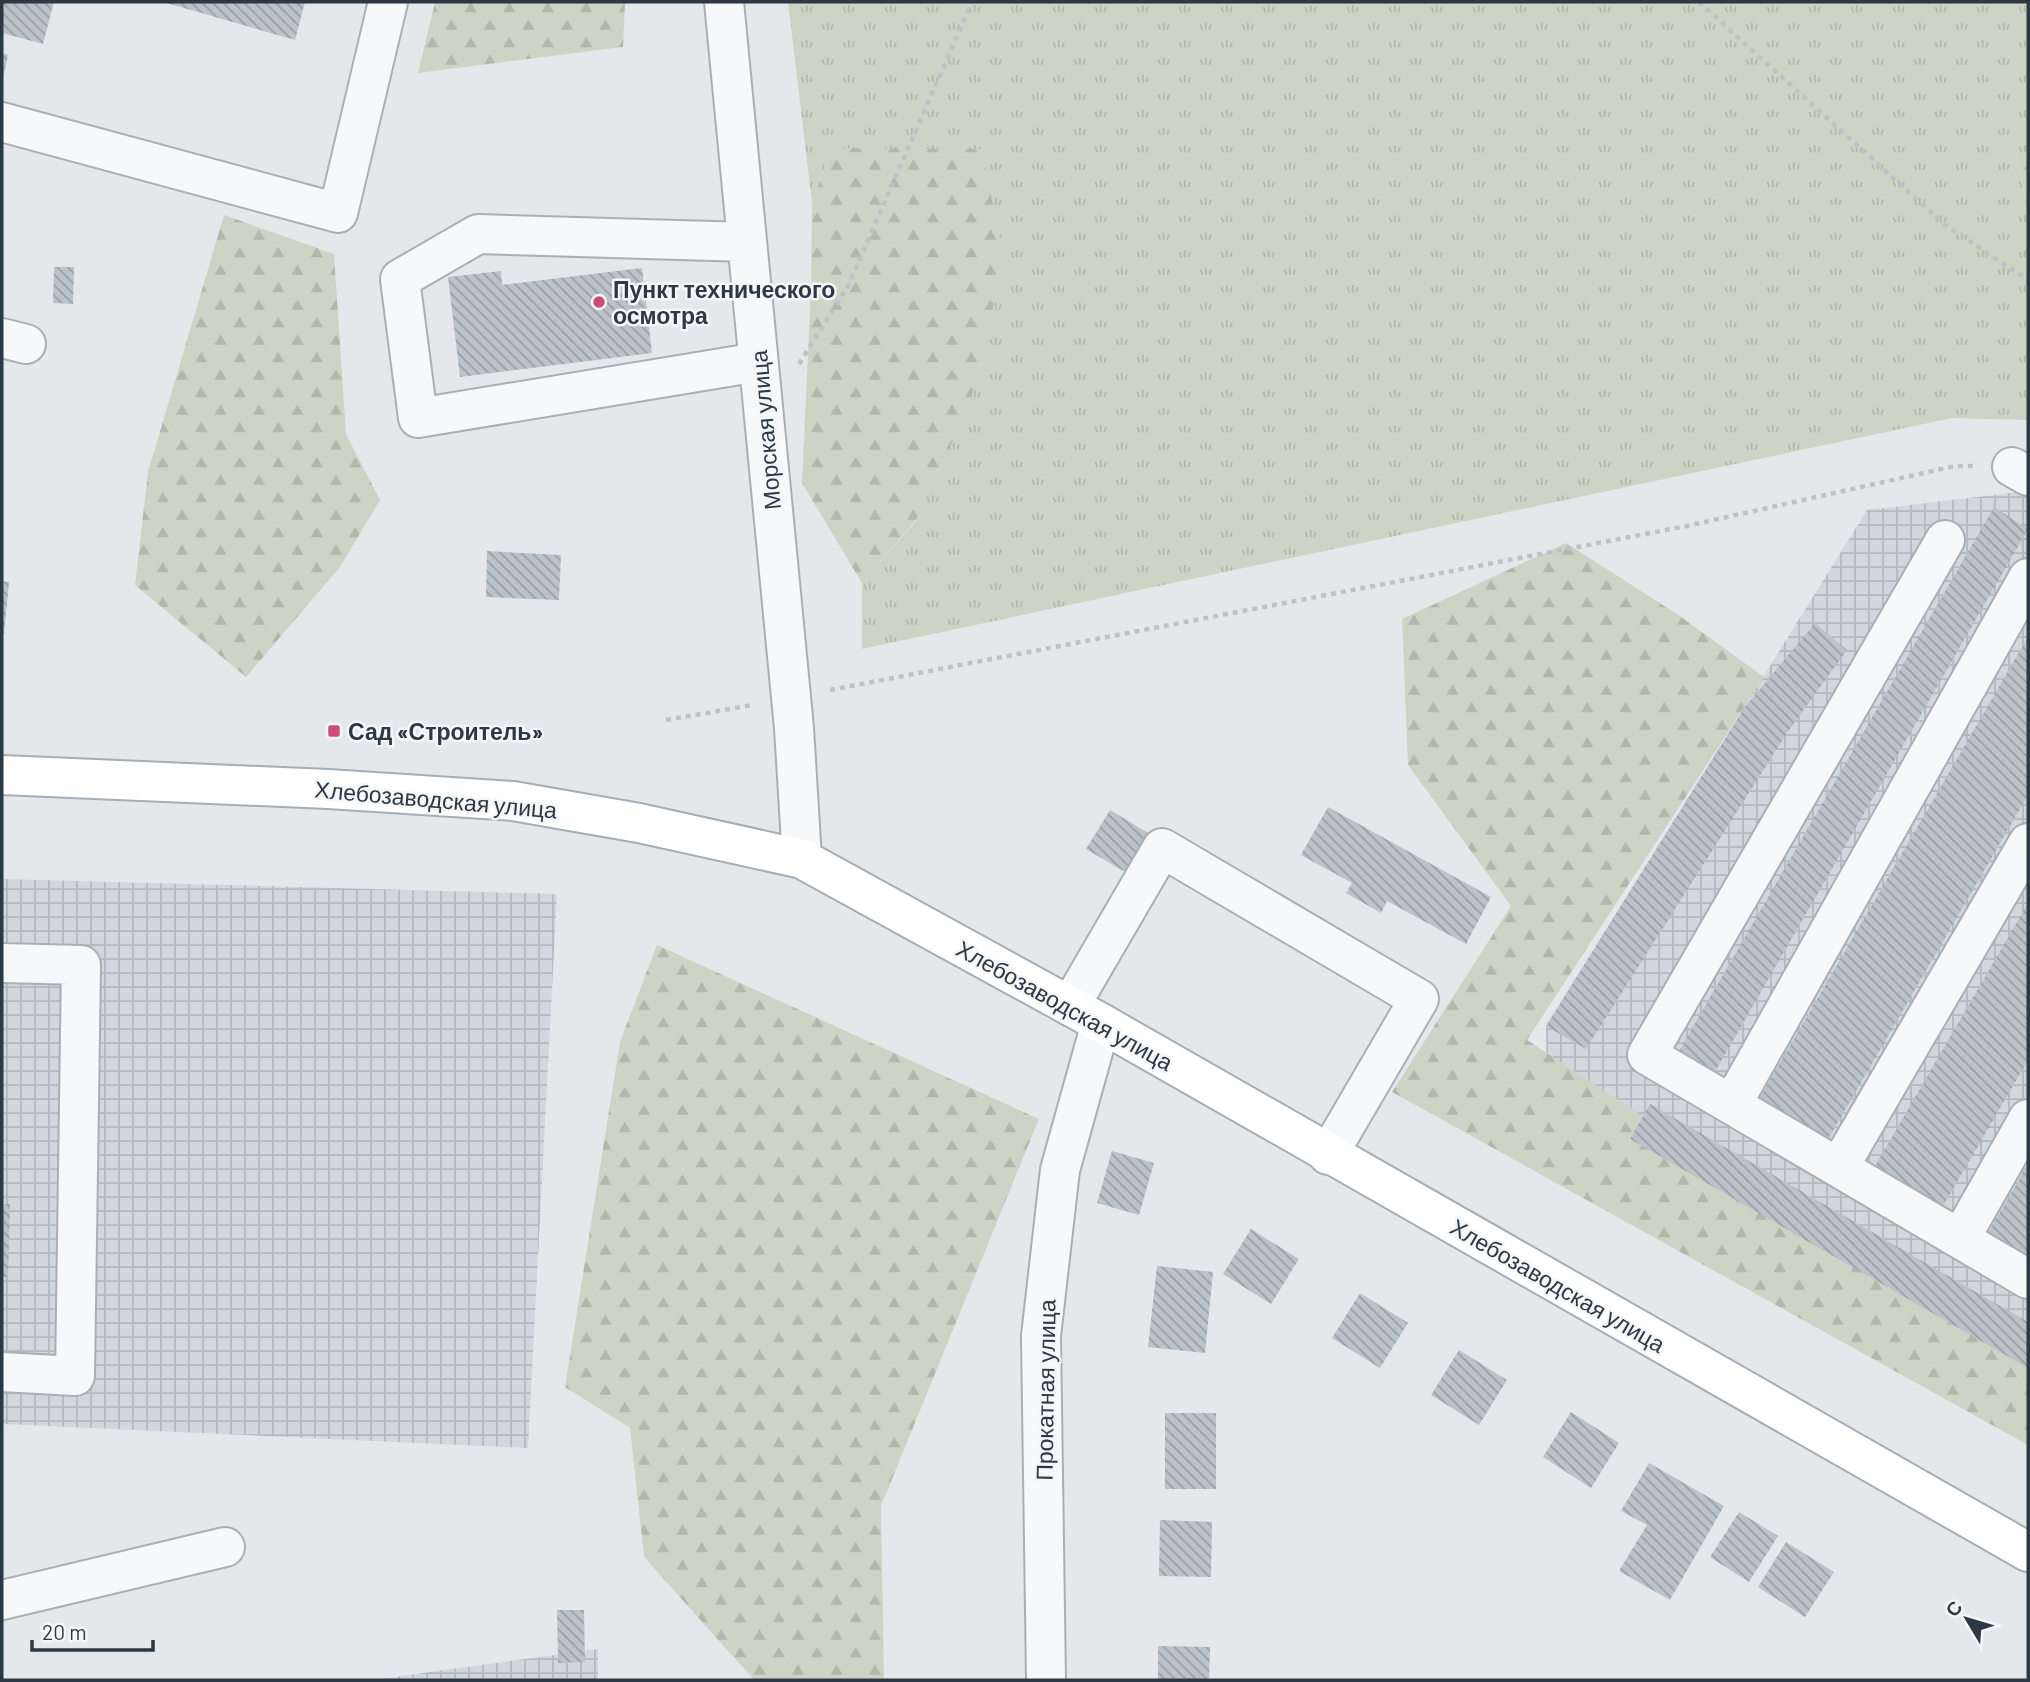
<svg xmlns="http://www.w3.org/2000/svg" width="2030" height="1682" viewBox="0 0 2030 1682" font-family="Barlow,sans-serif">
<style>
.industrial{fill:url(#industrial-grid)}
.grass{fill:url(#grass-tufts)}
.forest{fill:url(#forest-firs)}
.building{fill:url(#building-back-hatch)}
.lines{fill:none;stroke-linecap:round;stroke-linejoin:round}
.minor-casing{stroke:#a9b0b5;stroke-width:42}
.major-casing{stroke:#a3aeb7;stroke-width:42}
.path{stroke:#bdc2c6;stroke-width:4.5;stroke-dasharray:5 5;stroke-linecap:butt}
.minor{stroke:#f6f8f9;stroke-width:38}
.major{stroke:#fff;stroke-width:38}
.poi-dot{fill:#ca4e76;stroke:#f4f6f8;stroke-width:2.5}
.labels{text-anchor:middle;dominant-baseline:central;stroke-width:5;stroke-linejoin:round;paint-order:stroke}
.poi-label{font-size:23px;font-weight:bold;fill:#2c3843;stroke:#f4f6f8;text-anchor:start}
.street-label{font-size:23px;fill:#2c3843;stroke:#f4f6f8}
</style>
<defs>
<pattern id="industrial-grid" width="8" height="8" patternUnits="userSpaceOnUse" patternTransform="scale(1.75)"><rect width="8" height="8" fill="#d2d7dd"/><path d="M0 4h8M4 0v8" fill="none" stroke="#b4b9bf"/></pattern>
<pattern id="grass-tufts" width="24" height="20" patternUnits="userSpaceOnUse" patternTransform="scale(1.75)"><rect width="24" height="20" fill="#ccd5c5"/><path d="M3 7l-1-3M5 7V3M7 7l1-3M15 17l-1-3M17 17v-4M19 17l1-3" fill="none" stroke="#afb8aa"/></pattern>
<pattern id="forest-firs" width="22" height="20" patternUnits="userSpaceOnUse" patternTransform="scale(1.75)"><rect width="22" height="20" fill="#ccd5c5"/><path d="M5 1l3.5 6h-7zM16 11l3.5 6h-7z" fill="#afb8aa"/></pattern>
<pattern id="building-back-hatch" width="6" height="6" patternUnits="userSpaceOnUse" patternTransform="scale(1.75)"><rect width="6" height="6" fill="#bbc2c8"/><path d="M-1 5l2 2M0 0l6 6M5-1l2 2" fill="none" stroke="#989fa4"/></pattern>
</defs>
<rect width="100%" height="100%" fill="#e4e8eb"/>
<path class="industrial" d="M2028,491v877l-481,-279 -1,-63 321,-516z
M2,879l555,15 -29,554 -526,-24z
M598,1649v31h-226z"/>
<path class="grass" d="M788,2h1240v150l-12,2 12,56v210l-76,-2 -1090,231v-66l54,-62 -84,-373 -20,55z"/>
<path class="forest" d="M435,2h190l-2,45 -205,26z
M832,148l150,1 22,112 -35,145 -54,115 -53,62 -60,-100 9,-195 1,-85z
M2028,152v58l-12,-57z
M224,215l110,39 12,180 34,66 -40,67 -94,110 -111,-92 13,-113z
M1566,543l111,71 87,63 -237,363 501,328v77l-636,-353 119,-186 -103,-141 -6,-146z
M657,945l382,174 -158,387 3,174h-130l-110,-123 -14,-129 -65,-41 55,-345z"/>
<path class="building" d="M2,2h52l-11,42 -41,-11z
M163,2h142l-10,38z
M2,53l6,2 -5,24h-1z
M54,267h20l-1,37 -20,-1z
M642,268l10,85 -192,24 -12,-100 53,-6 1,14z
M1994,507l34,22 -320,555 -36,-21z
M487,551l74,4 -2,45 -73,-3z
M2,581l7,1 -5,52h-2z
M1815,623l32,27 -60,83 -201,316 -40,-23 199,-319z
M2028,637v158l-204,351 -69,-40z
M1328,807l163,90 -25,47 -79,-43 -6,12 -35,-20 6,-10 -51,-28z
M1110,810l38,23 -23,39 -39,-23z
M2028,903v157l-89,153 -68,-40z
M1650,1104l378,218v46l-398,-229z
M1112,1151l42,12 -15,52 -42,-12z
M2028,1164v97l-42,-24z
M2,1204h8l-2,73h-6z
M1251,1229l48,30 -28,45 -48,-30z
M1157,1266l56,6 -8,81 -57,-6z
M1360,1293l48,30 -28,45 -48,-30z
M1459,1350l48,30 -28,45 -48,-30z
M1571,1412l48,31 -28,45 -48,-31z
M1165,1413h51v76h-51z
M1649,1463l75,43 -54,94 -51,-29 28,-46 -26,-14z
M1739,1512l39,24 -29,46 -39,-25z
M1160,1520l52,2 -1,55 -52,-1z
M1786,1542l48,30 -29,45 -47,-30z
M557,1610h27l1,52 -27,1z
M1158,1646l52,1 -1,33h-51z"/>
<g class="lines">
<g class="minor-casing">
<path id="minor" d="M724,2l70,726 8,131
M2,122l336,91 50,-211
M747,242l-269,-8 -78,45 18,139 340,-56
M2,338l24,6
M2012,467l16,9
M1945,540l-298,515 381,224
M2,963l79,2 -6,411 -73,-4
M1070,1006l92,-158 257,151 -91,156
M1732,1104l296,-526
M1839,1167l189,-324
M1960,1239l68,-120
M2,1600l223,-53
M1046,1680l-5,-344 19,-166 41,-147"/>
</g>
<g class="major-casing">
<path id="major" d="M2,775l326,14 185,12 126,22 163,36 299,164 927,529"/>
</g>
<path class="path" d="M1699,2l246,223 83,55
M799,364l50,-80 123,-282
M830,690l857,-164 268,-60h20
M666,720l87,-15"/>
<use href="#minor" class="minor"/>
<use href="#major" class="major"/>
</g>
<g class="poi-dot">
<circle cx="599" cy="302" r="7"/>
<rect x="327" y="724" width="14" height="14" rx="3.5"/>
</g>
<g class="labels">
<g class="poi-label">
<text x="613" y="289">Пункт технического<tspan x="613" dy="26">осмотра</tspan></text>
<text x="348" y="731">Сад «Строитель»</text>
</g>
<g class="street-label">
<text transform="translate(765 430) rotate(-95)">Морская улица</text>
<text transform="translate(436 799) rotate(5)">Хлебозаводская улица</text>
<text transform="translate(1065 1005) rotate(29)">Хлебозаводская улица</text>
<text transform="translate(1558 1285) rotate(30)">Хлебозаводская улица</text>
<text transform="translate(1045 1390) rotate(-89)">Прокатная улица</text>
</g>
</g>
<rect width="2030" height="1682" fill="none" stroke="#2c3843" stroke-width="7"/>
<g transform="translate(1967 1619) rotate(308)" stroke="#f4f6f8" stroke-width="5" paint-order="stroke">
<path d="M0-5L12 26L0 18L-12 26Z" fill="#2c3843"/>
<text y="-10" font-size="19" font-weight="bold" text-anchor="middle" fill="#2c3843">С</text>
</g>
<path d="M32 1640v10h121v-10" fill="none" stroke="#2c3843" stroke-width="3.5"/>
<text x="42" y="1640" font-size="21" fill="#2c3843" stroke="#f4f6f8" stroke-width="5" paint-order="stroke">20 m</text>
</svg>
